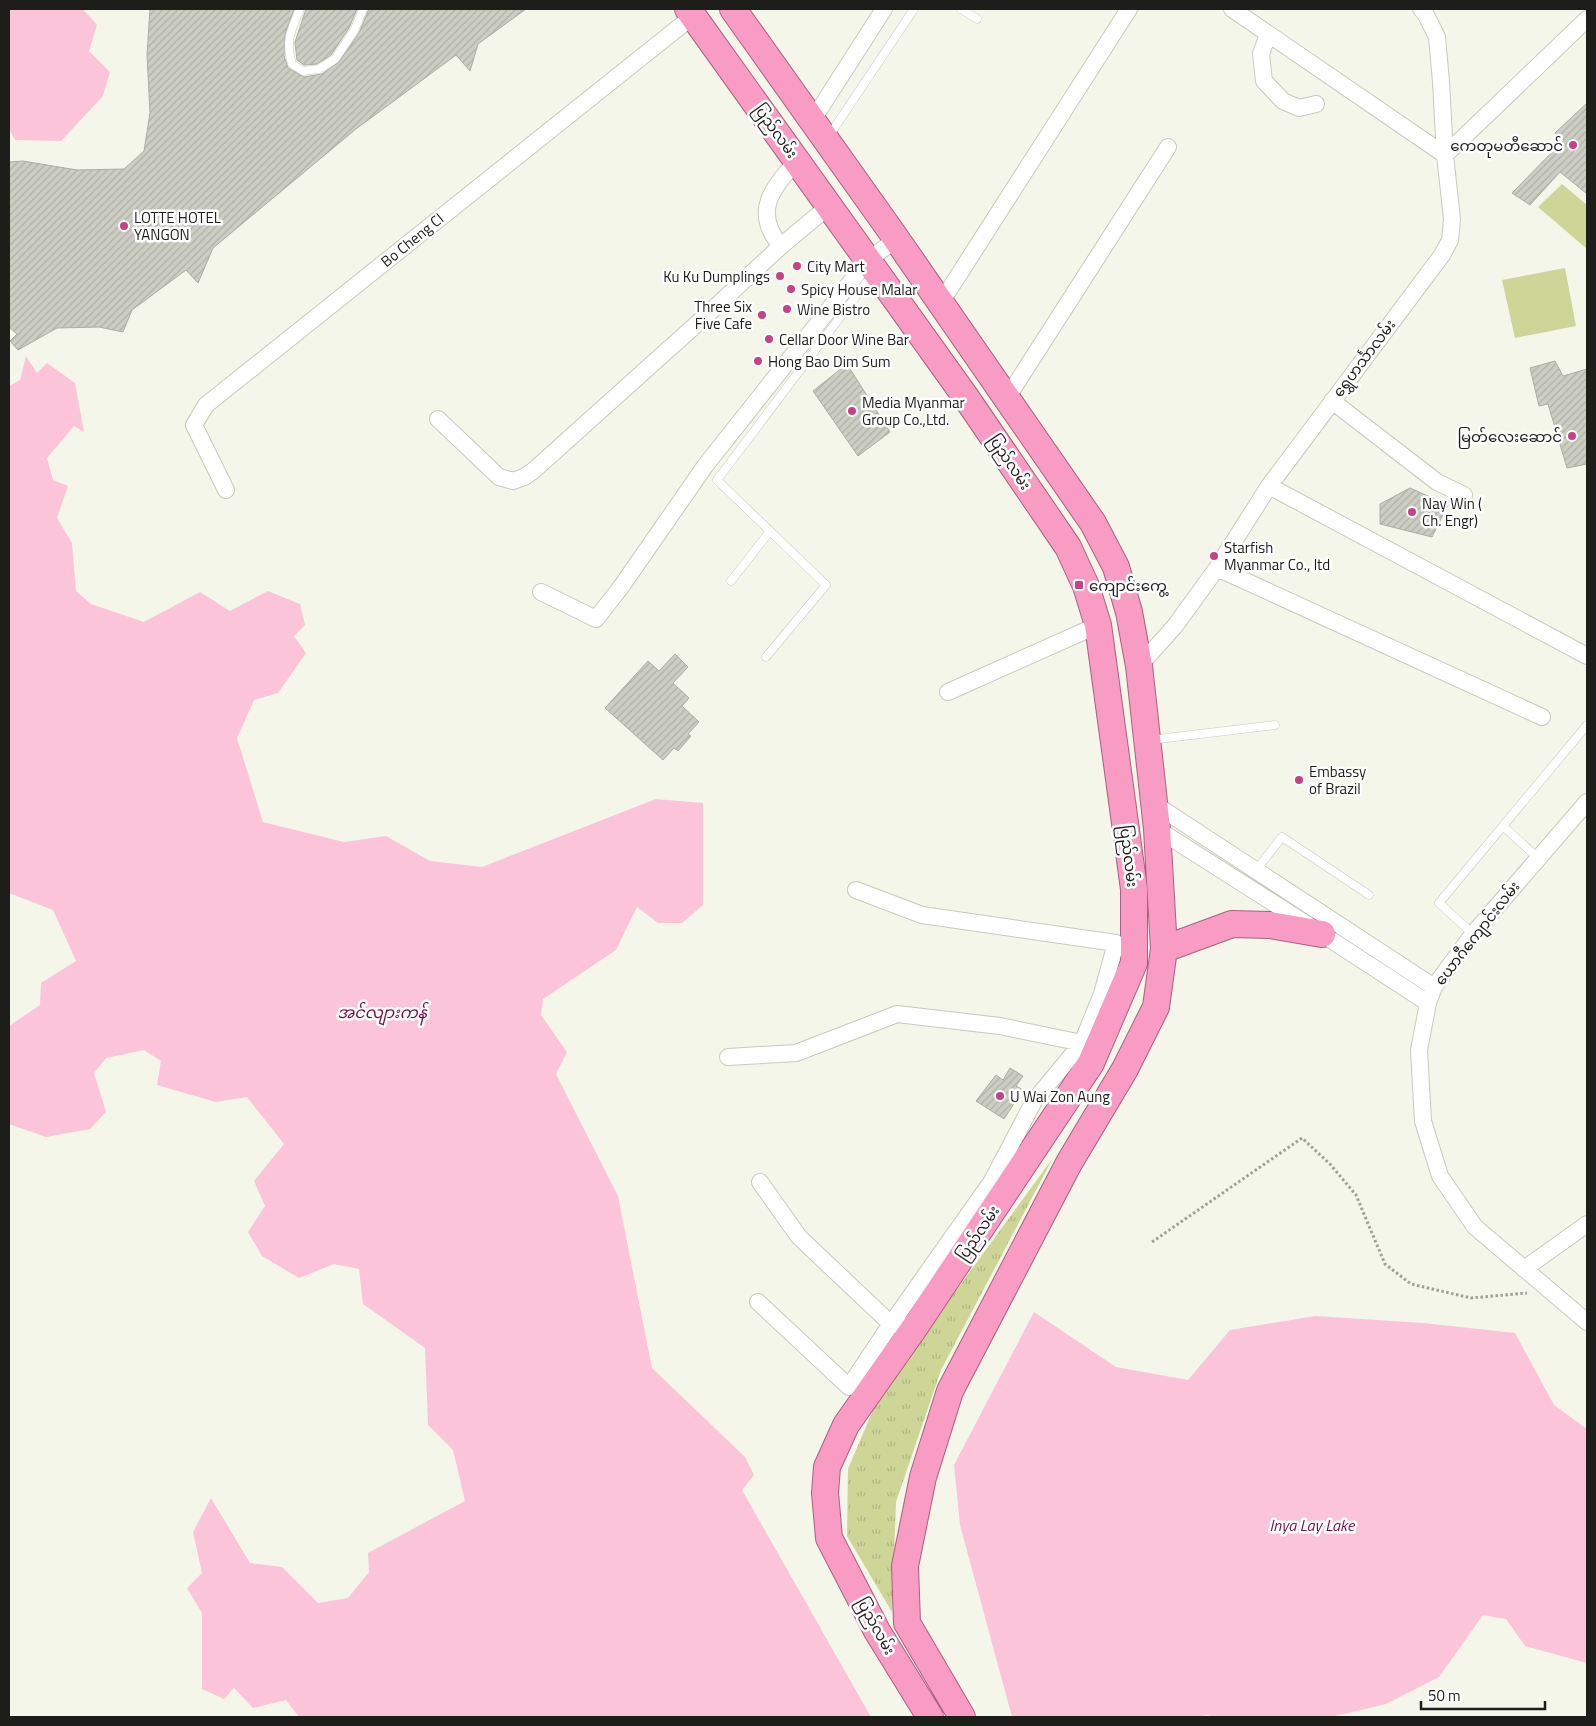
<svg xmlns="http://www.w3.org/2000/svg" width="1596" height="1726" viewBox="0 0 1596 1726" font-family="'Titillium Web','Noto Sans Myanmar',sans-serif">
<style>
.grass{fill:url(#grass-tufts)}
.garden{fill:#cdd597}
.water{fill:#fcc4d9}
.building{fill:url(#building-hatch);stroke:#acaea3}
.lines{fill:none;stroke-linecap:round;stroke-linejoin:round}
.service-casing{stroke:#c8cabe;stroke-width:9}
.minor-casing{stroke:#c8cabe;stroke-width:18}
.trunk-casing{stroke:#ab607f;stroke-width:28}
.path{stroke:#9fa097;stroke-width:3;stroke-dasharray:2.5 2.5;stroke-linecap:butt}
.service{stroke:#fff;stroke-width:8}
.minor{stroke:#fff;stroke-width:16}
.trunk{stroke:#f89cc4;stroke-width:26}
.poi-dot{fill:#c84283;stroke:#fff;stroke-width:2}
.labels{text-anchor:middle;dominant-baseline:central;stroke-width:5;stroke-linejoin:round;paint-order:stroke}
.street-label{font-size:15px;fill:#1d1e1a;stroke:#fff}
.poi-label{font-size:15px;fill:#1d1e1a;stroke:#fff;text-anchor:start}
.water-label{font-size:16px;font-style:italic;fill:#760e46;stroke:#fff}
</style>
<defs>
<pattern id="grass-tufts" width="24" height="20" patternUnits="userSpaceOnUse" patternTransform="scale(1.25)"><rect width="24" height="20" fill="#cdd597"/><path d="M3 7l-1-3M5 7V3M7 7l1-3M15 17l-1-3M17 17v-4M19 17l1-3" fill="none" stroke="#b0b682"/></pattern>
<pattern id="building-hatch" width="6" height="6" patternUnits="userSpaceOnUse" patternTransform="scale(1.25)"><rect width="6" height="6" fill="#cccec3"/><path d="M-1 1l2-2M0 6l6-6M5 7l2-2" fill="none" stroke="#afb0a7"/></pattern>
</defs>
<rect width="100%" height="100%" fill="#f4f6ea"/>
<path class="grass" d="M1053,1158l-112,212 -45,132 -4,110 -45,-76 1,-67 31,-73z"/>
<path class="garden" d="M1562,184l25,21v44l-49,-42z
M1565,268l11,58 -61,12 -13,-58z"/>
<path class="water" d="M9,9h74l14,16 -8,26 21,21 -7,24 -42,45 -46,-1 -6,-11z
M26,356l11,17 10,-10 28,20 9,49 -10,-6 -27,32 6,22 15,6 -11,32 15,25 4,48 15,13 53,18 56,-30 30,19 38,-20 32,13 5,21 -11,11 12,17 -28,40 -24,7 -17,38 26,84 81,20 42,-6 44,25 52,6 174,-68 47,4v102l-21,18h-24l-21,-16 -21,43 -73,49 -2,16 26,37 -11,22 62,122 34,172 93,89 9,18 -12,15 129,227h-572l-13,-17 -33,8 -19,-20 -10,11 -22,-10v-76l-15,-25 15,-15 -9,-41 18,-34 39,65 32,4 36,36 30,-5 21,-26 -1,-19 97,-52 -12,-51 -25,-25 -3,-77 -62,-44 -4,-35 -25,-5 -35,14 -37,-22 -14,-24 17,-26 -11,-25 30,-37 -37,-47 -31,5 -59,-17 4,-24 -17,-11 -38,8 -12,15 12,39 -16,17 -44,8 -37,-13v-98l31,-21 1,-22 35,-22 -23,-51 -44,-17v-507l11,-6z
M1034,1312l82,55 72,13 42,-50 85,-14 108,7 92,10 39,72 33,24v234l-62,-17 -19,-27 -23,-4 -44,62 -53,27 -55,13h-120l-3,-2 -12,2h-184l-52,-192 -6,-60z"/>
<path class="building" d="M150,9h144l-9,25 -1,22 4,12 16,9 18,-3 17,-12 20,-29 10,-24h157l-48,35 -8,27 -14,-16 -100,74 -143,119 -15,35 -12,-13 -54,40 -9,22 -24,-5 -42,1 -39,22 -8,-9 7,-7 -8,-7v-165l14,-1 54,9 47,-1 20,-18 6,-38 -3,-58z
M306,9h51l-8,19 -18,27 -14,9 -13,1 -7,-5 -2,-18z
M1587,103v91l-27,-22 -30,33 -18,-12 52,-53 -9,-7z
M1555,361l8,15 24,-7v95l-20,4 -19,-64 -9,2 -9,-38z
M847,364l43,68 -32,24 -45,-65z
M1410,488l38,17 -16,32 -52,-13v-20z
M675,654l13,13 -15,16 16,15 -7,8 17,16 -11,12 3,2 -13,15 -4,-3 -11,12 -58,-52 43,-47 11,10z
M1010,1068l13,8 -7,10 7,4 -19,29 -28,-18 20,-26 7,5z"/>
<g class="lines">
<g class="service-casing">
<path id="service" d="M300,9c-9,22 -15,31 -8,55l11,7 16,-2 16,-10 19,-28 9,-22
M961,9l16,10
M829,136l85,-127
M731,581l39,-50
M766,657l60,-72 -109,-105 155,-205
M1150,740l125,-15
M1503,826l35,32
M1257,869l25,-32 87,58
M1473,934l-34,-31 148,-178"/>
</g>
<g class="minor-casing">
<path id="minor" d="M1232,9l213,146
M1268,34l-7,20 3,27 19,20 16,7 17,-4
M812,121l72,-112
M1445,155l142,-136
M781,246c-29,-34 -9,-58 16,-85
M940,304l189,-295
M1007,398l161,-251
M1332,401l105,81 27,13
M438,419l61,58 14,4 11,-4 9,-6 177,-159 71,-66 48,-40
M1269,486l318,170
M226,490l-32,-65 12,-20 487,-389
M1217,568l325,149
M541,592l55,27 25,-32 84,-121 163,-206 29,-21
M1139,666l36,-40 42,-58 52,-82 173,-231 8,-15 2,-21 -7,-64 -4,-73 -4,-45 -12,-24 -4,-4
M948,692l150,-67
M1587,802l-114,132 -39,53 -6,16 -9,47 4,71 17,55 35,51 112,95
M1153,803l281,184
M1157,829l165,105 106,69
M728,1057l68,-4 101,-39 103,12 82,17
M760,1182l39,55 92,87 11,1
M1524,1269l63,-45
M758,1302l91,85 42,-63 101,-143 42,-80 48,-58 20,-49 14,-51 -194,-28 -66,-25"/>
</g>
<g class="trunk-casing">
<path id="trunk" d="M688,9l277,387 103,151 18,39 12,39 36,264v74l-43,100 -176,264 -69,98 -19,42 -2,26 4,45 48,93 53,86
M733,9l160,225 200,289 23,44 13,45 10,54 18,163 7,120 -8,58 -31,62 -56,94 -119,228 -27,86 -18,89 2,57 55,94
M1164,949l68,-25 38,1 52,9"/>
</g>
<path class="path" d="M1152,1242l150,-104 28,26 26,31 29,69 26,20 60,14 56,-5"/>
<use href="#service" class="service"/>
<use href="#minor" class="minor"/>
<use href="#trunk" class="trunk"/>
</g>
<g class="poi-dot">
<circle cx="1573" cy="145" r="5"/>
<circle cx="124" cy="226" r="5"/>
<circle cx="797" cy="266" r="5"/>
<circle cx="780" cy="276" r="5"/>
<circle cx="791" cy="289" r="5"/>
<circle cx="787" cy="309" r="5"/>
<circle cx="762" cy="315" r="5"/>
<circle cx="769" cy="339" r="5"/>
<circle cx="758" cy="361" r="5"/>
<circle cx="852" cy="411" r="5"/>
<circle cx="1572" cy="436" r="5"/>
<circle cx="1412" cy="512" r="5"/>
<circle cx="1214" cy="556" r="5"/>
<rect x="1074" y="580" width="10" height="10" rx="2.5"/>
<circle cx="1299" cy="780" r="5"/>
<circle cx="1000" cy="1096" r="5"/>
</g>
<g class="labels">
<g class="street-label">
<text transform="translate(776 131) rotate(54)">ပြည်လမ်း</text>
<text transform="translate(412 240) rotate(-39)">Bo Cheng Cl</text>
<text transform="translate(1364 358) rotate(-53)">ရွှေဟင်္သာလမ်း</text>
<text transform="translate(1010 462) rotate(56)">ပြည်လမ်း</text>
<text transform="translate(1129 856) rotate(83)">ပြည်လမ်း</text>
<text transform="translate(1477 933) rotate(-52)">ယောဂီကျောင်းလမ်း</text>
<text transform="translate(978 1233) rotate(-56)">ပြည်လမ်း</text>
<text transform="translate(876 1626) rotate(61)">ပြည်လမ်း</text>
</g>
<g class="poi-label">
<text x="1563" y="145" text-anchor="end">ကေတုမတီဆောင်</text>
<text x="134" y="217">LOTTE HOTEL<tspan x="134" dy="17">YANGON</tspan></text>
<text x="807" y="266">City Mart</text>
<text x="770" y="276" text-anchor="end">Ku Ku Dumplings</text>
<text x="801" y="289">Spicy House Malar</text>
<text x="752" y="306" text-anchor="end">Three Six<tspan x="752" dy="17">Five Cafe</tspan></text>
<text x="797" y="309">Wine Bistro</text>
<text x="779" y="339">Cellar Door Wine Bar</text>
<text x="768" y="361">Hong Bao Dim Sum</text>
<text x="862" y="402">Media Myanmar<tspan x="862" dy="17">Group Co.,Ltd.</tspan></text>
<text x="1562" y="436" text-anchor="end">မြတ်လေးဆောင်</text>
<text x="1422" y="503">Nay Win (<tspan x="1422" dy="17">Ch. Engr)</tspan></text>
<text x="1224" y="547">Starfish<tspan x="1224" dy="17">Myanmar Co., ltd</tspan></text>
<text x="1089" y="585">ကျောင်းကွေ့</text>
<text x="1309" y="771">Embassy<tspan x="1309" dy="17">of Brazil</tspan></text>
<text x="1010" y="1096">U Wai Zon Aung</text>
</g>
<g class="water-label">
<text x="382" y="1012">အင်လျားကန်</text>
<text x="1312" y="1525">Inya Lay Lake</text>
</g>
</g>
<rect width="1596" height="1726" fill="none" stroke="#1d1e1a" stroke-width="20"/>
<path d="M1421 1701v8h124v-8" fill="none" stroke="#1d1e1a" stroke-width="2.5"/>
<text x="1428" y="1701" font-size="15" fill="#1d1e1a" stroke="#ffffff" stroke-width="4" paint-order="stroke">50 m</text>
</svg>
